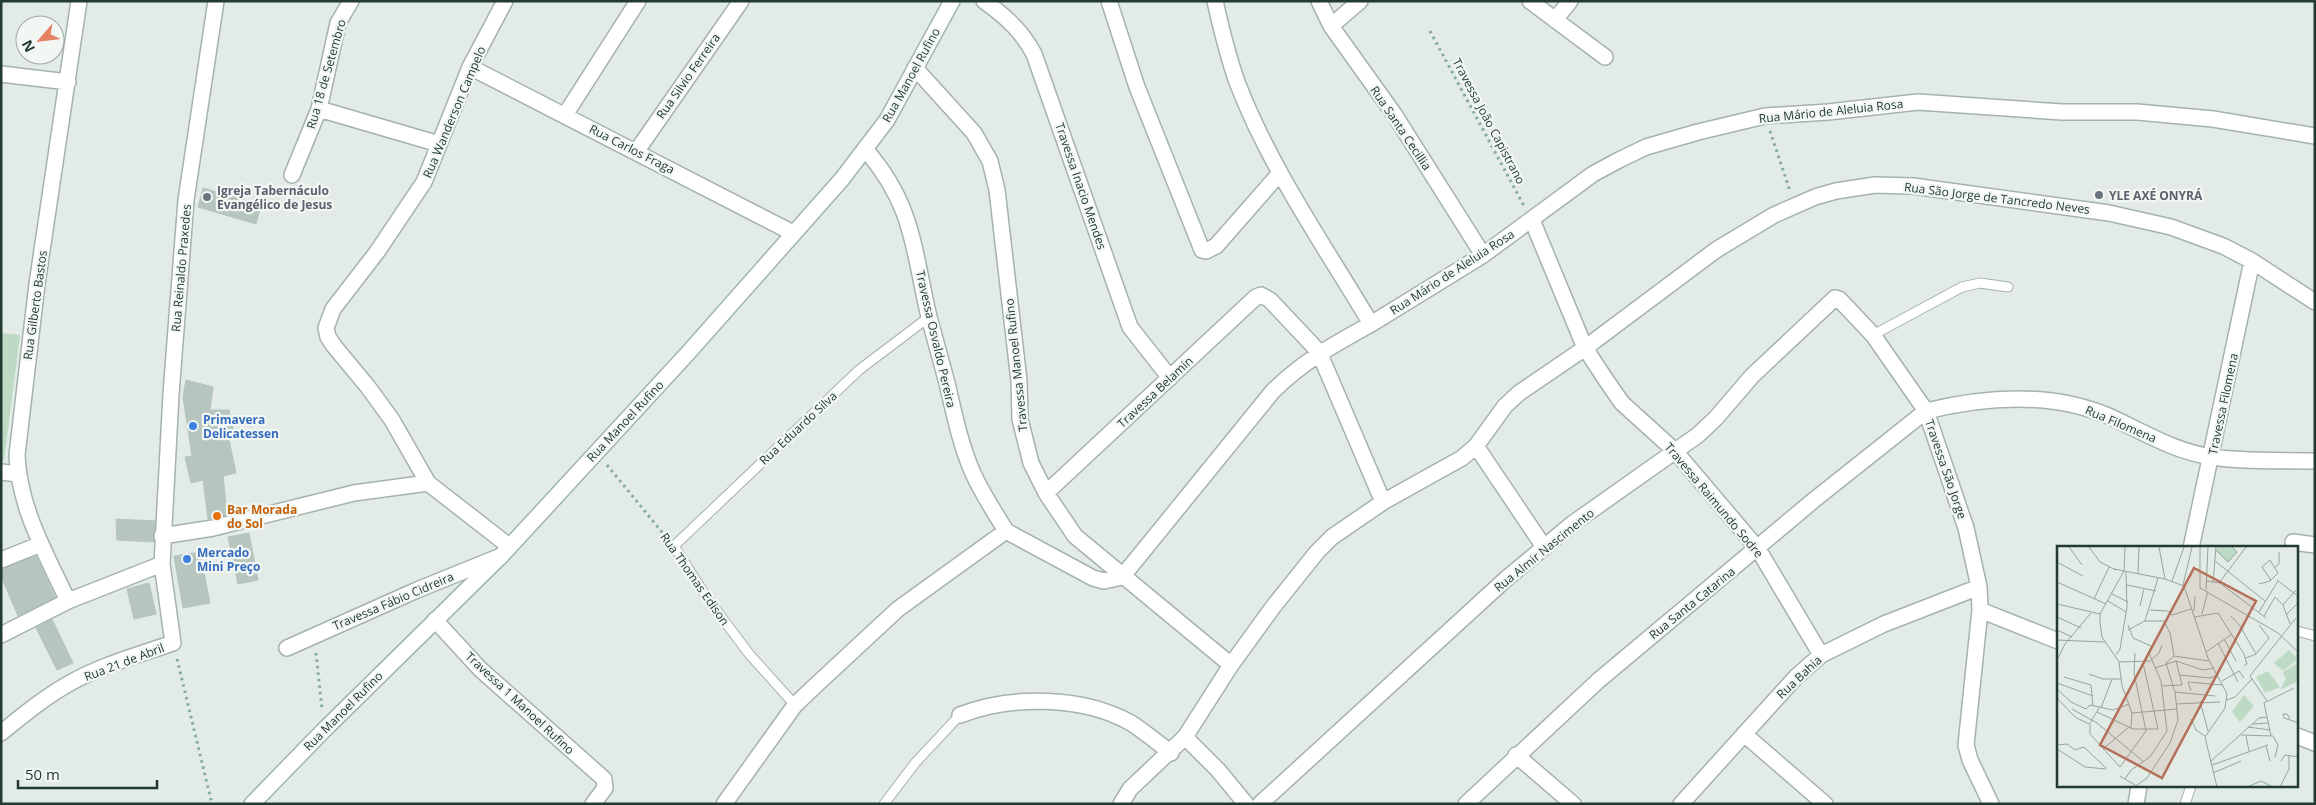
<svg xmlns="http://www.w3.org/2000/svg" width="2316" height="805" viewBox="0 0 2316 805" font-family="'Open Sans',sans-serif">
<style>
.green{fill:#bcdac4}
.building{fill:#b7c5bf;stroke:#b5c4bd}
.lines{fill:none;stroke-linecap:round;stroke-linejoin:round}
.lane-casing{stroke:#a5b2ad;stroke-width:11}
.street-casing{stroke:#a5b2ad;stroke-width:18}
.secondary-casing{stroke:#a1b5ae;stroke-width:18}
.path{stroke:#85ab9e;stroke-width:3;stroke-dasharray:2.5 4;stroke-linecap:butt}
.lane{stroke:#fff;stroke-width:9}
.street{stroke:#fff;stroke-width:15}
.secondary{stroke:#fff;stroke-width:15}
.worship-dot{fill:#6b7280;stroke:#f2f7f4;stroke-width:2}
.shop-dot{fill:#3f7fe0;stroke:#f2f7f4;stroke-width:2}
.food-dot{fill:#e8710a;stroke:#f2f7f4;stroke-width:2}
.labels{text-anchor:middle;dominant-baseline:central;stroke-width:4.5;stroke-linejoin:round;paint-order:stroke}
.street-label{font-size:12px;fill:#233a33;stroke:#f2f7f4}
.worship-label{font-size:12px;font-weight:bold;fill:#5b616d;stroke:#f2f7f4;text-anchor:start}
.shop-label{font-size:12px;font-weight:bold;fill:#366cbe;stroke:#f2f7f4;text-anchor:start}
.food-label{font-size:12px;font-weight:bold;fill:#c56008;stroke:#f2f7f4;text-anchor:start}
.inset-road{fill:none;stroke:#96a49e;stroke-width:1}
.view{fill:#b47058;fill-opacity:0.15;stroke:#b47058;stroke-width:2.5}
.inset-edge{fill:none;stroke:#233a33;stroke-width:2.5}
</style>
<rect width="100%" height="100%" fill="#e2ebe6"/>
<path class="green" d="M1,333l19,2 -16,125 -3,-1z"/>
<path class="building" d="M203,188l58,17 -5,19 -58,-17z
M186,380l27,7 -3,23h19l5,24 -6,1 8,38 -13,3 4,39 -16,4h-3l-5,-39 -12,3 -6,-26 7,-1 -9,-59z
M116,519l39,2 -1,21 -37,-2z
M249,533l9,47 -20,4 -10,-47z
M200,552l10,51 -27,5 -9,-52z
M36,556l19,41 -37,19 -17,-40v-7z
M149,583l7,31 -22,5 -7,-30z
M52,619l21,44 -16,7 -21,-42z"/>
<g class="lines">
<g class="lane-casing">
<path id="lane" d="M1873,335l89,-48 18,-4 28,4
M2297,631l18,5
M795,705l-45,-50 -43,-57 -33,-52 185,-176 70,-53
M884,804l32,-42 44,-47
M2185,804l6,-18"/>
</g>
<g class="street-casing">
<path id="street" d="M505,1l-35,66 -46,115 -47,70 -44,57 -7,19 2,9 6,9 34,41 24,33 36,63 81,63
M984,1c21,15 38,30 50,53l96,273 40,51
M1109,1l28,86 65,163 4,1 10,-5 64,-73
M1319,1l12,25 63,88 89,141
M1530,1l75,56
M1555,20l15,-19
M1331,26l29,-25
M470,67l323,166
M915,68l59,65 16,28 7,29 22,191 1,38 11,44 15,30 29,43 156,129
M1,74l67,8
M319,109l120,35
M565,115l73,-114
M865,149c49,56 48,100 64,168 6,22 12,44 18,66 7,30 13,60 25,88 9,21 22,40 34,60
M636,152l105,-151
M292,175l27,-66 19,-86 13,-22
M1532,220l53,128 21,32 16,23 53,48 83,98 63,106
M1371,324l112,-69 110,-81 26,-14 27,-13 52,-15 67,-16 63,-4 90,-10 144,10h75l76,7 102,17
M1476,446l68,101
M1,472l17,2
M1046,493l210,-196 5,-2 9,5 49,52 64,150
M162,536l51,-8 141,-35 74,-10
M2293,542l22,3
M2191,548l61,-287
M1,560l40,-16
M68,601c-22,-47 -49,-93 -51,-146l20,-171 42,-283
M1980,610l78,31
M435,620l45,49 124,110 1,9 -12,16
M1,635l67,-34 94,-37
M287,648l130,-58 84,-34
M960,715c51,-20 123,-19 171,8 14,9 27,20 40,30
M1,733c22,-18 44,-36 69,-50 32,-18 68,-28 103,-40l-11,-79 9,-170 15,-194 30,-199
M1744,734l81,70
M2297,736l18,7
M1185,737l33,33 28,34
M1516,755l57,49
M724,804l71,-99 20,-19 83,-77 108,-78 87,47 11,3 18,-4 151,-186c32,-31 60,-46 98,-67 -47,-79 -101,-156 -134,-242 -9,-26 -16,-54 -22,-81
M1121,804l9,-15 55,-52 46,-72 42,-58 44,-55 15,-15 51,-35 79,-44 14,-12 29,-40 14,-13 66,-45 131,-98 58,-35 41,-18 21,-6 39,-6 38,1 196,27 62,14 52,19 29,15 63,41
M1260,804l246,-225 66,-55 126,-89 18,-17 36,-42 83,-78 4,1 34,36 53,76 40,117 13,59 1,23 -14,135 4,15 21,44
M1466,804l133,-124 215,-180 112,-89c61,-15 129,-19 187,7 32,15 63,34 99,39 30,5 72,3 103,4
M1681,804l115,-127 25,-22 63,-31 95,-37
M2136,804l3,-18"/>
</g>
<g class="secondary-casing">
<path id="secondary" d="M252,804l72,-74 177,-174 187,-203 154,-174 45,-59 65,-119"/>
</g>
<path class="path" d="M1430,31l94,175
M1770,131l20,60
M607,465l59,72
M316,653l6,56
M177,659l35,145"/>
<use href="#lane" class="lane"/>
<use href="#street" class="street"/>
<use href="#secondary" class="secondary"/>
</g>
<g class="worship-dot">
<circle cx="2099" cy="195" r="5"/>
<circle cx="207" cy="197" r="5"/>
</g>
<g class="shop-dot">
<circle cx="193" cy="426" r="5"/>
<circle cx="187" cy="559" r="5"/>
</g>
<circle class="food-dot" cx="217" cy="516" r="5"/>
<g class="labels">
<g class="street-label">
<text transform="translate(326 74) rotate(-74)">Rua 18 de Setembro</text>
<text transform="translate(911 75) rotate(-61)">Rua Manoel Rufino</text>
<text transform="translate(688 76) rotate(-55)">Rua Silvio Ferreira</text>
<text transform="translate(1831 111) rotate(-6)">Rua Mário de Aleluia Rosa</text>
<text transform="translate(454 112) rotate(-67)">Rua Wanderson Campelo</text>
<text transform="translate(1489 121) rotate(62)">Travessa João Capistrano</text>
<text transform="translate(1401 128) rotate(56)">Rua Santa Cecillia</text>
<text transform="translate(632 149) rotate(27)">Rua Carlos Fraga</text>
<text transform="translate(1081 186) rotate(71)">Travessa Inacio Mendes</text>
<text transform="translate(1997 198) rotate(7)">Rua São Jorge de Tancredo Neves</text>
<text transform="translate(181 268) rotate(-85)">Rua Reinaldo Praxedes</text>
<text transform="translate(1452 272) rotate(-33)">Rua Mário de Aleluia Rosa</text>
<text transform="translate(35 305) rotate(-82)">Rua Gilberto Bastos</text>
<text transform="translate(936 339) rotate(77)">Travessa Osvaldo Pereira</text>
<text transform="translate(1016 365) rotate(-96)">Travessa Manoel Rufino</text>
<text transform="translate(1155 392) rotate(-43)">Travessa Belamin</text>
<text transform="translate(2223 404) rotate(-78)">Travessa Filomena</text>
<text transform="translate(625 421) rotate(-47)">Rua Manoel Rufino</text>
<text transform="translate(2121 424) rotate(23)">Rua Filomena</text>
<text transform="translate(798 428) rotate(-43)">Rua Eduardo Silva</text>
<text transform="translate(1946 469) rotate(71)">Travessa São Jorge</text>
<text transform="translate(1714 500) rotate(50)">Travessa Raimundo Sodre</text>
<text transform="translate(1544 550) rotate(-39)">Rua Almir Nascimento</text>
<text transform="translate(695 579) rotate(55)">Rua Thomas Edison</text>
<text transform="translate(393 601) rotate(-23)">Travessa Fábio Cidreira</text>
<text transform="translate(1692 603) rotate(-39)">Rua Santa Catarina</text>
<text transform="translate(124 662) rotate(-21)">Rua 21 de Abril</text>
<text transform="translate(1799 677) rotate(-43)">Rua Bahia</text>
<text transform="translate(520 703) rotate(43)">Travessa 1 Manoel Rufino</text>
<text transform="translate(343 711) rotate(-45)">Rua Manoel Rufino</text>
</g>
<g class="worship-label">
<text x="217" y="190">Igreja Tabernáculo<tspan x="217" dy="14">Evangélico de Jesus</tspan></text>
<text x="2109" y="195">YLE AXÉ ONYRÁ</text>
</g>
<g class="shop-label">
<text x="203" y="419">Primavera<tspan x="203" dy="14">Delicatessen</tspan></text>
<text x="197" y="552">Mercado<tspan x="197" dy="14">Mini Preço</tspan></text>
</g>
<g class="food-label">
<text x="227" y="509">Bar Morada<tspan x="227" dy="14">do Sol</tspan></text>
</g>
</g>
<g transform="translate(2057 546)">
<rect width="241" height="241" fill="#e2ebe6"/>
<path d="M162,1h12l6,5 -9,10 -12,-12zM232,104l9,9 -15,12 -9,-8zM241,117v18l-18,9 6,-11 -3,-7zM211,125l12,16 -15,6 -9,-16zM187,149l10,11 -14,16 -8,-10z" fill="#bcdac4"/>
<path class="inset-road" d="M12,1l13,18M32,1l11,15 16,8M68,1l-1,24 -24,43v8l2,15 17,25 3,24 10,27 -1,15M102,1l6,32M143,1v41l78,45 21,20M159,4l12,12 9,-10 -5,-5M158,15l50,40M0,16l26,14M218,21l4,-3v-12M57,23l51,10 19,7 24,72 19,36 -2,14 -20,29 12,50M81,28l1,-27M220,34l22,17M115,35l12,-34M150,35l13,2 46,35M0,36l49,22M156,36l3,-35M162,37l27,-36M202,38l11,-3 8,-8 -8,-13 -8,7 9,13M70,39l29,6M126,39l9,-38M149,44l2,-43M55,48l16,8M37,53l15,-32M51,55l18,11M0,58l43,10M226,59l13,-15M83,60l4,-17M93,64l18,1 4,4 19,-6M137,65l1,-15M202,66l19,-31M145,68l6,-23M230,68l12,-12M174,70l9,10 16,28M207,70l11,-19 8,8 7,19M0,71l24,11M137,71l24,-4 26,41 3,10 -3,2M88,75h19l6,12 4,23 -8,7 9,29 40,4M71,79l5,13 18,8M0,84l15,7M71,84l17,-9 13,-43M167,93l12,22M0,94l48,2M161,97l20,39M149,106l26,-18M78,107l-1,20 12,58M59,109l4,-6 7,-42 -1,-35M117,110l35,5M189,112l10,-4 13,-16 -10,-13M0,114l8,-16 26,-31M94,114l8,-7 3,-8M62,116l32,-1M98,122l21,-7 27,9 11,-2M32,128l14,5h18M122,129l31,3 8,-3M7,131l27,8 2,21M165,135l17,-10 5,7M0,137l36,13M104,140l21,-1 -6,-24M0,143l14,13 15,7M134,145l-3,-9 34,3M0,152l18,19 14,7M170,154l8,-3 17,-18M143,155l8,30M210,155l-17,-25 46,-58M119,158l44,-2M42,162l-9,15v11l30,33 26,-36M44,162l11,-29M15,163l25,14 47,39M29,163l4,-4 23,5 16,-6M40,166l36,17h25l-15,-66M75,167l45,-4M134,173l5,11 9,6M233,173l-3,-5h-4l1,4 15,5M196,178l15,-1M191,181l22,3M184,189l32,1 5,9 -3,12M189,190l3,15M214,190l-7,-33 30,-15M0,199l10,-1 8,6 9,-3 22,21M209,200l4,15M0,203l28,18 21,2M46,203l26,-22M224,215l4,-6 14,2M153,216l49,-44 8,-1M155,219l56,-20M156,227l28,-12M63,230l18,11M68,233l6,-9 19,-13 17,-26 -6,-50 -12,-28M79,240l11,-8 23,-35 8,-23 -3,-28M190,241l14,-6 12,6M223,241l9,-18v-13"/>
<path class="view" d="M137,22l62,33 -94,177 -62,-33z"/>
<rect width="241" height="241" class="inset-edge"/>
</g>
<rect width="2316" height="805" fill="none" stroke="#233a33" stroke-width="5"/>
<g transform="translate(40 40) rotate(242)"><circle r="24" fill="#f2f7f4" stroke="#9faba7"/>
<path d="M0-4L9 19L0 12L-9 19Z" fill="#e58265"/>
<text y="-8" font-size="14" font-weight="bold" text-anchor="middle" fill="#233a33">N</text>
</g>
<path d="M18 780v8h139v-8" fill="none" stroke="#233a33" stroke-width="2.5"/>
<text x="25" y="780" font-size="15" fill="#233a33" stroke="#f2f7f4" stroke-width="4" paint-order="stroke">50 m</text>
</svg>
